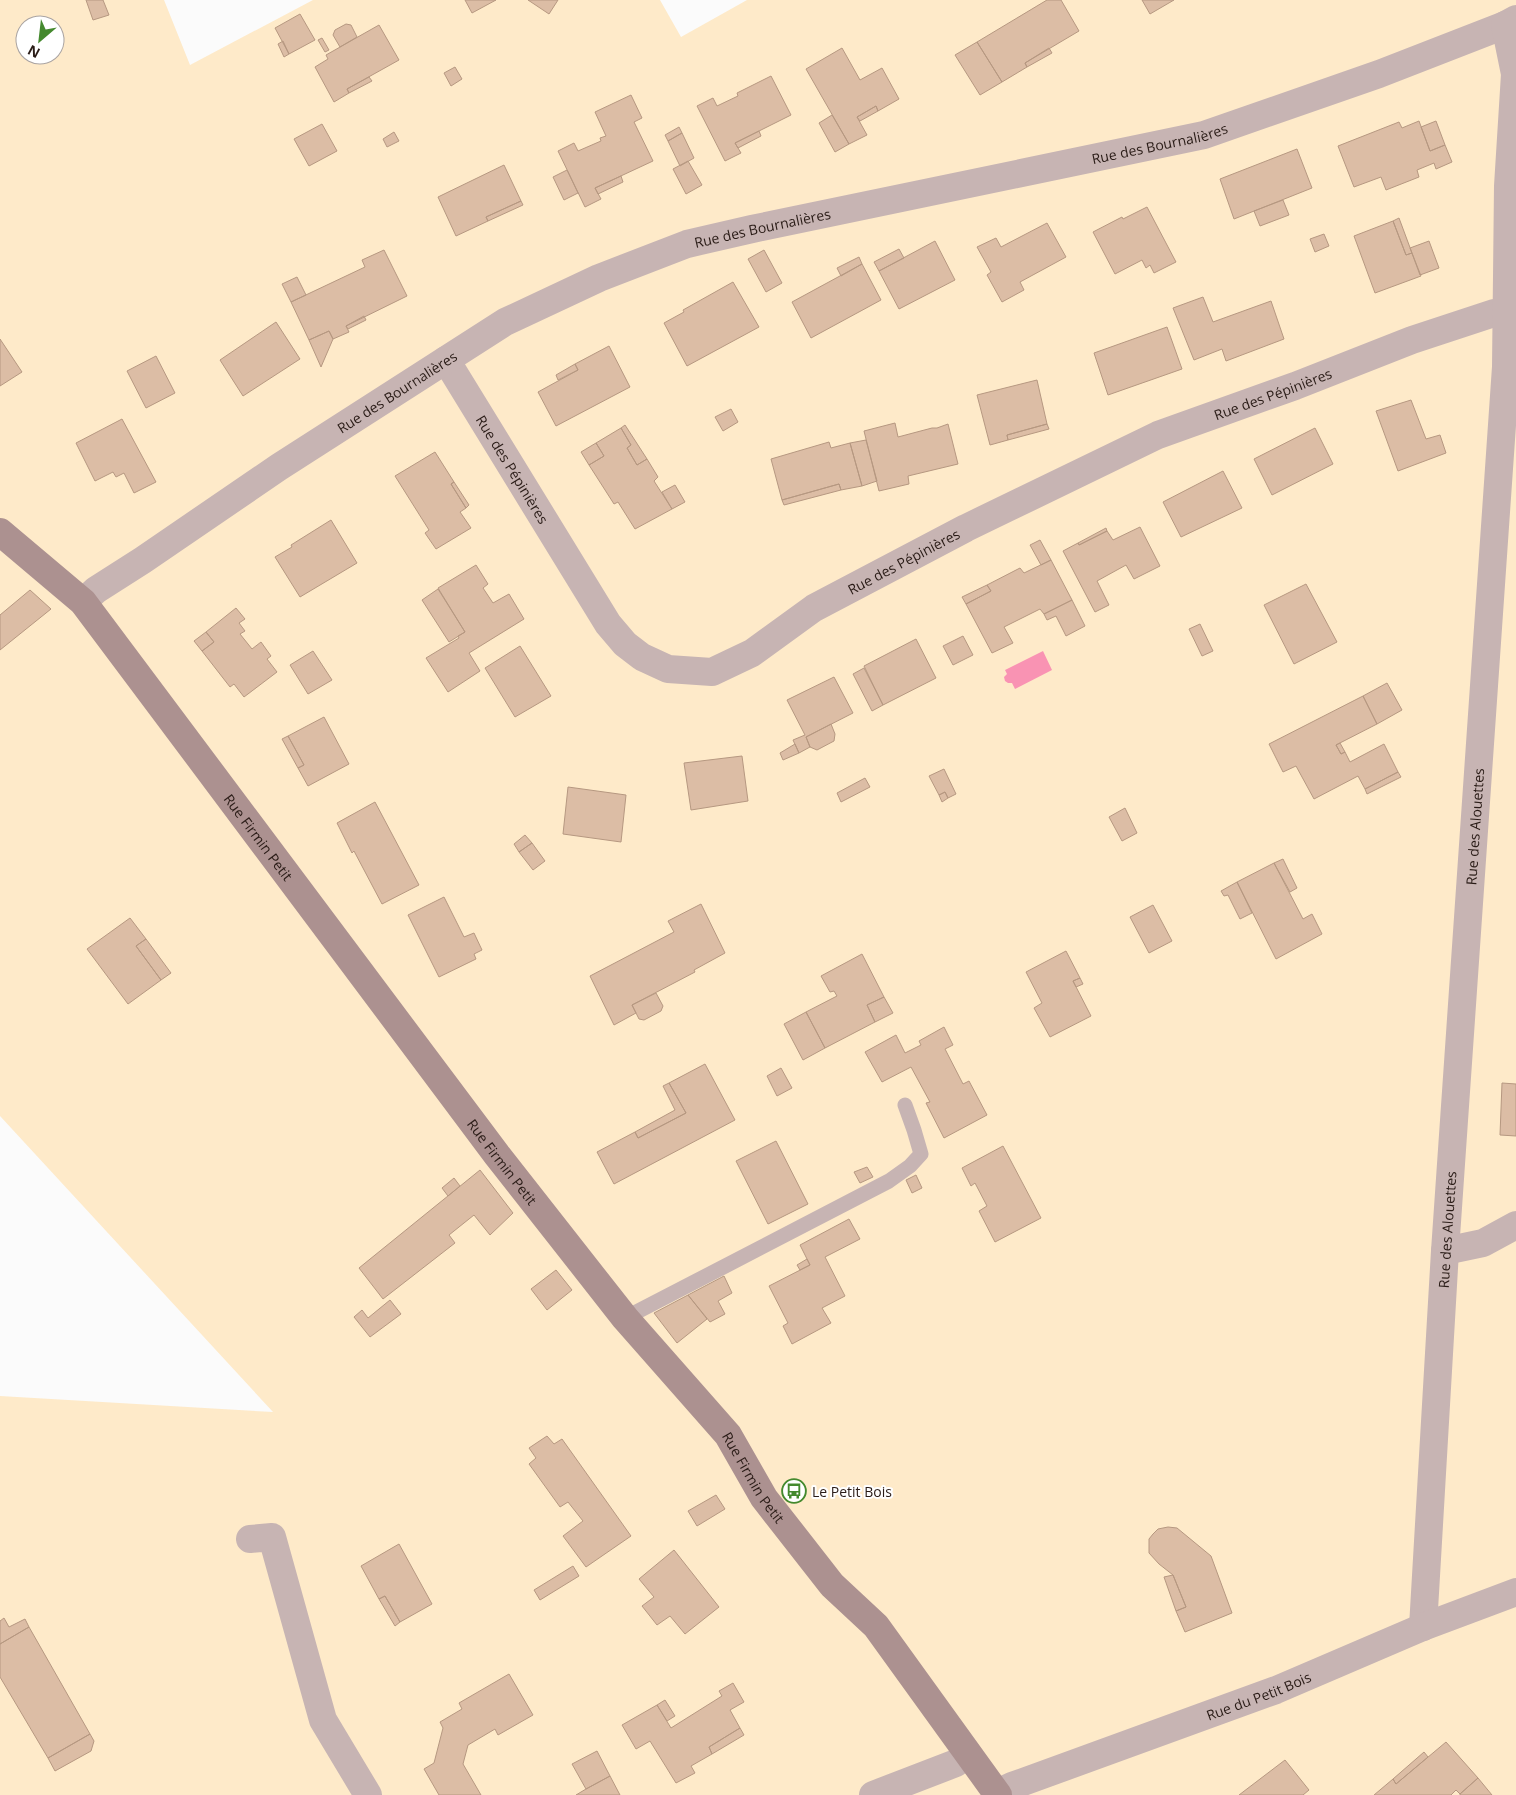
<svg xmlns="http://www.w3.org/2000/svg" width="1516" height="1795" viewBox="0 0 1516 1795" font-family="'Open Sans',sans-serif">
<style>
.green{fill:#feeac9;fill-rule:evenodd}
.water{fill:#f993b3}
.building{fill:#dcbda5;stroke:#b69881}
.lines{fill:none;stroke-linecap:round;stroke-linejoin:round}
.lane{stroke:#c7b4b3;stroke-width:15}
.street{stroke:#c7b4b3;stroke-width:28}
.secondary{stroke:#ac9190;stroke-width:28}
.labels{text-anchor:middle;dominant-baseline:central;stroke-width:4;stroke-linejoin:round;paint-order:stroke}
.street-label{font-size:14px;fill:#2a1c17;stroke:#fff}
.poi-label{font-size:14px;fill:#2a1c17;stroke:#fff;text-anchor:start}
</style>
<rect width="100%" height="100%" fill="#fbfbfb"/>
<path class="green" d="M0,0h164l26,65 123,-65h347l21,37 66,-37h769v1795h-1516v-399l273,16 -273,-296zM25,25h30v30h-30z"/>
<path class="water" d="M1043,651l9,19 -37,19 -3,-6h-4l-3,-2 -1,-4 3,-3 -2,-4z"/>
<path class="building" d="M86,0h17l6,15 -16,5z
M465,0h31l-24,13z
M528,0h30l-9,14z
M1047,0h14l18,31 -54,32 2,4 -25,15 -25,-40z
M1142,0h32l-24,14z
M300,14l15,26 -26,14 -14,-26z
M346,24l5,1 6,12 -17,10 -7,-12 2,-5z
M379,25l20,35 -52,29 2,4 -15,9 -19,-35 13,-8 -2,-4z
M322,38l7,12 -4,2 -7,-12z
M283,41l6,13 -5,3 -6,-13z
M977,42l25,40 -22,13 -25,-40z
M842,48l18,32 22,-12 17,31 -21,12 -2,-5 -19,11 10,18 -18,9 -43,-75z
M1049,48l3,5 -25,14 -2,-4z
M455,67l7,12 -11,7 -7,-13z
M771,76l20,39 -56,28 6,10 -16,8 -28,-55 16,-8 4,8 21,-10 -1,-3z
M369,77l3,4 -23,12 -2,-4z
M631,95l11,23 -8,4 19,39 -58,27 6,11 -16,8 -27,-56 16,-8 4,8 23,-10 -1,-3 6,-2 -11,-24z
M876,106l2,5 -18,10 -3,-4z
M832,115l17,29 -14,8 -16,-29z
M1419,121l11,30 15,-6 7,17 -16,7 -2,-6 -17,7 2,7 -33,13 -5,-13 -27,10 -16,-41 61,-24 3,6z
M1436,121l9,24 -15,6 -9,-24z
M322,124l15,27 -28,15 -15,-27z
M679,127l3,6 -14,8 -3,-6z
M759,131l2,5 -23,12 -3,-5z
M394,132l5,9 -12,6 -4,-8z
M682,133l12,25 -14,8 -12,-25z
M1297,149l15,39 -78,31 -14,-40z
M688,161l14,24 -16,9 -13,-25z
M504,165l17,36 -35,16 2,4 -32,15 -18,-39z
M567,170l11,23 -14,7 -11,-23z
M621,176l2,6 -25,12 -3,-6z
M1283,200l6,15 -29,11 -6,-15z
M521,201l2,4 -35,16 -2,-4z
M1147,207l29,55 -22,11 -4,-8 -4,3 -4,-8 -27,14 -22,-42 29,-15 1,2z
M1399,218l13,35 -6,2 -13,-34z
M1393,221l13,34 6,-2 9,23 -46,17 -21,-57z
M1047,223l19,34 -46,25 4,8 -22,12 -15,-27 4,-3 -14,-25 19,-9 5,9z
M1324,234l5,12 -14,6 -5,-13z
M935,241l20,39 -56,29 -20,-38z
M1429,241l10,27 -19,7 -10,-27z
M899,249l5,9 -25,13 -5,-9z
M384,250l23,46 -61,30 3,6 -16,7 -4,-8 -20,9 -18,-38 74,-35 -3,-7z
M764,250l18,33 -16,9 -18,-33z
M859,257l3,7 -21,12 -4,-8z
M862,264l19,36 -70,38 -19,-36z
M297,277l9,18 -15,7 -9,-18z
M733,282l26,45 -72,39 -23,-43 20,-11 -1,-2z
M1203,297l10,25 58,-21 13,38 -58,22 -4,-12 -28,11 -21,-52z
M364,316l2,4 -18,9 -2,-3z
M276,322l24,37 -57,37 -23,-36z
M1167,327l15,42 -74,26 -14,-42z
M329,331l4,8 -12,28 -12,-27z
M0,339l22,33 -22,14z
M609,346l21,41 -74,39 -18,-34 40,-22 -3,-6z
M156,356l19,37 -29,15 -19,-37z
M575,364l3,6 -20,10 -2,-5z
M1037,380l10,44 -40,11 1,5 -18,5 -13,-50z
M1411,400l15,39 14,-4 6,18 -48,18 -22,-60z
M731,409l7,13 -15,9 -8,-14z
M122,419l34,63 -22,11 -10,-20 -8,4 -3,-5 -18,9 -19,-38z
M895,423l3,14 34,-9h5l11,-4 10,40 -50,12 1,8 -30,7 -15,-60z
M1047,424l2,5 -41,11 -1,-5z
M625,425l22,34 -10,6 -10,-17 4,-3 -10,-17z
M621,428l10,17 -4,3 10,17 10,-6 11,18 -4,4 18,28 -37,20 -17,-27 -4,2 -25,-39 15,-9 -8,-13z
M1315,428l18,36 -61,31 -18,-36z
M866,440l11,41 -15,5 -12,-43z
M829,442l2,6 19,-5 12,43 -21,4 -2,-6 -57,16 -11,-41z
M596,443l8,13 -15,9 -8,-13z
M435,452l19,30 -3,2 15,24 -6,4 11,16 -35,21 -11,-16 4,-3 -34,-54z
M1223,471l19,37 -61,29 -18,-35z
M454,482l15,23 -3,3 -15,-24z
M839,484l2,6 -57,15 -2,-5z
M675,485l10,17 -13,7 -10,-17z
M331,520l26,43 -57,34 -25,-40 17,-10 -1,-2z
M1140,527l20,39 -26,13 -8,-14 -29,16 12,24 -14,7 -32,-61 15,-8 1,2 28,-14 6,9z
M1106,528l1,3 -28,14 -1,-2z
M1040,540l11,20 -10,5 -11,-20z
M1051,560l21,40 -28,14 -4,-5 -36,18 9,16 -21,10 -26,-49 25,-13 -4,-6 33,-17 4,5z
M476,565l12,19 -5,4 10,15 16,-9 15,25 -55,34 11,18 -32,21 -22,-34 33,-20 -1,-2 7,-4 -27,-44z
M1306,584l31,58 -43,22 -30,-59z
M987,585l4,6 -25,13 -4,-7z
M438,589l27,43 -16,10 -27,-42z
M30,590l21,19 -51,41v-35z
M1072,600l13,26 -19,10 -10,-20 -9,4 -3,-6z
M236,608l9,11 -6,4 6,8 -5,3 12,15 9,-7 10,14 -4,3 10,13 -33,25 -10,-13 -4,3 -28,-36 12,-9 -8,-10z
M1200,624l13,27 -11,5 -13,-27z
M206,632l8,10 -12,9 -8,-10z
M963,636l10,19 -20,10 -10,-19z
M916,639l20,39 -53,27 -19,-39z
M520,646l31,50 -36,21 -30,-49z
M313,651l19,29 -24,14 -18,-29z
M864,668l19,37 -11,6 -19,-37z
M834,677l19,36 -47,24 4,10 -11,6 -6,-13 12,-5 -18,-35z
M1387,683l15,27 -25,14 -14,-28z
M1363,696l14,28 -41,21 5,9 4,-2 5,10 34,-18 14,28 -33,17 -7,-13 -44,23 -18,-33 -13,6 -14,-28z
M324,717l25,47 -41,22 -10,-18 6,-3 -16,-29z
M831,724l4,10 -1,7 -17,9 -7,-3 -4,-10z
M288,736l16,29 -6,3 -16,-29z
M1340,743l5,9 -4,2 -5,-9z
M795,744l4,9 -16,7 -3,-7z
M742,756l6,45 -57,9 -7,-47z
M944,769l12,25 -8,4 -3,-6 -6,3 -10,-19z
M1398,772l3,5 -34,17 -2,-5z
M865,778l5,9 -29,15 -4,-9z
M568,787l58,8 -5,47 -58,-8z
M945,792l3,6 -6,4 -3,-7z
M375,802l44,83 -37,19 -28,-53 -2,2 -15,-30z
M1125,808l12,25 -15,8 -13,-24z
M525,835l7,8 -13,9 -5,-8z
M532,843l13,18 -12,9 -14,-18z
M1283,859l14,29 -7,4 -16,-29z
M1274,863l29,56 9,-5 10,20 -46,25 -39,-77z
M1237,882l15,31 -12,6 -12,-24 -4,1 -3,-5z
M444,897l20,40 10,-4 8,17 -8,4 2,5 -37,18 -31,-62z
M701,904l24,49 -31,17 1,2 -63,33 4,8 -22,12 -24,-49 84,-44 -6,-11z
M1153,905l19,36 -23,12 -19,-36z
M130,918l16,21 -10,7 25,34 -33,24 -41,-55z
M146,939l25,34 -10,7 -25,-34z
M1066,951l14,27 -7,3 18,35 -41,21 -16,-29 8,-5 -16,-31z
M862,954l22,43 -17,8 8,17 -50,26 -19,-36 31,-16 -3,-5 -4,1 -9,-16z
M1080,978l3,6 -7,3 -3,-6z
M656,993l7,13 -2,5 -17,9 -5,-1 -7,-14z
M884,997l9,16 -18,9 -8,-17z
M806,1012l19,36 -22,12 -19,-36z
M944,1027l9,18 -8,4 18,35 6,-3 18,34 -43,23 -18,-35 4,-1 -19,-35 -29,15 -17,-30 31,-17 9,18 16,-8 -2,-4z
M705,1064l30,56 -121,64 -17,-32 38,-20 3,6 48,-25 -17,-30z
M781,1068l11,20 -15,8 -10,-20z
M669,1083l17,30 -48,25 -3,-6 40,-22 -12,-24z
M1502,1083l14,1v52l-16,-1z
M776,1141l32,63 -40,20 -32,-63z
M1003,1146l38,72 -46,24 -16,-31 8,-5 -12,-23 -4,3 -9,-18z
M867,1167l6,10 -13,6 -6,-11z
M480,1170l33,43 -23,22 -16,-20 -25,20 6,8 -72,56 -24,-31z
M916,1175l6,13 -10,5 -6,-13z
M454,1178l6,8 -12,10 -6,-8z
M849,1219l11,20 -35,18 20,39 -23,12 9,15 -39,21 -9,-18 5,-3 -19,-37 41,-21 -10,-20z
M807,1259l3,6 -10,5 -3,-5z
M556,1270l16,20 -25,20 -16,-21z
M724,1276l8,17 -14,8 7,13 -15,8 -22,-27z
M688,1295l19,24 -30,24 -23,-30z
M390,1300l11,14 -31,23 -16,-20 8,-7 6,8z
M547,1436l7,8 8,-5 69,97 -45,31 -23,-31 20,-15 -15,-19 -8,5 -31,-43 7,-6 -7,-10z
M716,1495l9,14 -28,17 -9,-15z
M1168,1527l9,1 34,28 21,57 -47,19 -9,-21 10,-4 -13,-32 -14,-11 -10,-11v-14l4,-5 5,-5z
M399,1544l33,60 -32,18 -15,-26 -6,3 -18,-33z
M674,1550l45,57 -34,27 -15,-18 -13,9 -15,-19 12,-9 -15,-18z
M573,1566l6,10 -39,24 -6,-10z
M1173,1575l13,32 -10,4 -12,-34z
M385,1596l15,26 -5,4 -16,-27z
M4,1618l5,9 16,-8 4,8 -29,17v-23z
M29,1627l61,107 -42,24 -48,-81v-33z
M509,1674l24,41 -35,20 -3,-6 -27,16 -5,19 18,31h-42l-15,-26 10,-6 9,-35 -3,-6 22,-13 -3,-6z
M733,1683l11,19 -14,8 10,18 -31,19 3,7 -21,12 4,7 -19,10 -26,-42 -14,8 -14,-24 35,-20 14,23 51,-32 -3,-5z
M665,1700l10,16 -8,5 -10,-16z
M740,1728l4,7 -32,19 -3,-7z
M90,1734l4,7 -3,10 -36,20 -7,-13z
M1446,1742l32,36 -18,16 -4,-4 -5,5h-77l19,-16 3,5z
M597,1751l13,25 -24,13 -14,-25z
M1424,1752l4,5 -32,27 -3,-5z
M1285,1760l24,30 -6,5h-64z
M610,1776l10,19h-44l10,-6z
M1478,1778l14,17h-32v-1z"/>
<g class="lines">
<path class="lane" d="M625,1318l264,-137 21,-15 11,-12 -7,-24 -9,-25"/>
<g class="street">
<path id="s1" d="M446,360l162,264 17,20 17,13 26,12 44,3 40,-19 62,-45 152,-80 192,-93 137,-49 117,-46 82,-27h12"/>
<path id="s2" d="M83,602l13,-12 47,-30 136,-93 226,-145 94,-44 88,-34 65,-15 452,-94 175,-61 126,-49 11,-6"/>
<path d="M1445,1251l38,-8 33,-18"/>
<path d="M250,1539l22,-2 51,183 45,75"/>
<path id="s3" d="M1423,1627l22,-376 61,-884 2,-181 7,-112 -10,-49"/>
<path id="s4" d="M997,1793l15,-7 264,-96 147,-63 93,-35"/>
<path d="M873,1795l83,-32 11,-10"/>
</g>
<path class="secondary" id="s5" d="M0,532l83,70 414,553 128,163 103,117 36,63 68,87 44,41 122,169"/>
</g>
<defs>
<g id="bus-ring" transform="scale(1.25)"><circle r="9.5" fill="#fff" stroke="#44892e" stroke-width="1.5"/><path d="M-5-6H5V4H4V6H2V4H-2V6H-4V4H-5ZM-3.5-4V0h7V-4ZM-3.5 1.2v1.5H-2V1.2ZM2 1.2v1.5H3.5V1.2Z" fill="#44892e"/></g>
</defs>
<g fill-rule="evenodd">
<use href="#bus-ring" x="794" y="1491"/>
</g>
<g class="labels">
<g class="street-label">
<text stroke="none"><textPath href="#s2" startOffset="1188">Rue des Bournalières</textPath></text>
<text stroke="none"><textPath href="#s2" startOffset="782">Rue des Bournalières</textPath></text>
<text stroke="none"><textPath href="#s2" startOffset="378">Rue des Bournalières</textPath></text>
<text stroke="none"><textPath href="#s1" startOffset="1058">Rue des Pépinières</textPath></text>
<text stroke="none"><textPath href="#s1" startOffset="128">Rue des Pépinières</textPath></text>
<text stroke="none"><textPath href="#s1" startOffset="652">Rue des Pépinières</textPath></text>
<text stroke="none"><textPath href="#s3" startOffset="802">Rue des Alouettes</textPath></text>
<text stroke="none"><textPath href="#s5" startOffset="402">Rue Firmin Petit</textPath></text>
<text stroke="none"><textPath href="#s5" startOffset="808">Rue Firmin Petit</textPath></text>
<text stroke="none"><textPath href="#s3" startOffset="398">Rue des Alouettes</textPath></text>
<text stroke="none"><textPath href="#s5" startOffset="1212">Rue Firmin Petit</textPath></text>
<text stroke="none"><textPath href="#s4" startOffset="279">Rue du Petit Bois</textPath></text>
</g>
<g class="poi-label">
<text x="812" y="1491">Le Petit Bois</text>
</g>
</g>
<g transform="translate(40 40) rotate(208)"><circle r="24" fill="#ffffff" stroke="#aaa4a2"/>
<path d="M0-4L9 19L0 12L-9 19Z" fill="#44892e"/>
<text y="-8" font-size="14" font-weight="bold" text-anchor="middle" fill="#2a1c17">N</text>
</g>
</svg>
